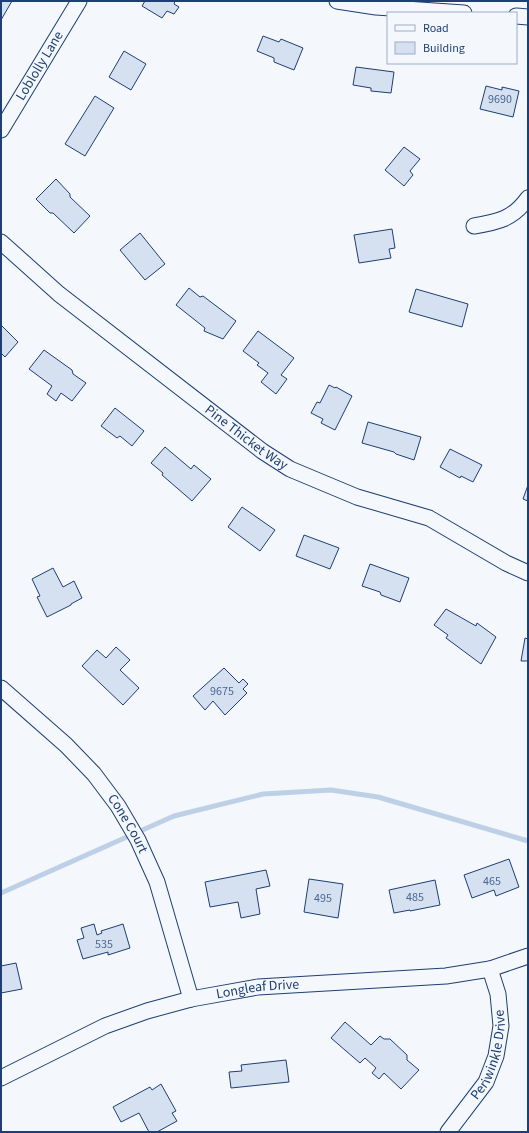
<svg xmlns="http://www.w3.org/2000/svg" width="529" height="1133" viewBox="0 0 529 1133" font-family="'Source Sans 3',sans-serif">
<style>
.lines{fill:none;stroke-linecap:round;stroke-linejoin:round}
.stream{stroke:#bed0e5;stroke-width:5}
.building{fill:#d5e0f0;stroke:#1d3f73}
.minor-casing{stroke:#1d3f73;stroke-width:17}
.minor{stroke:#f4f7fb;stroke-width:15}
.labels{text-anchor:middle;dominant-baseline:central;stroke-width:3;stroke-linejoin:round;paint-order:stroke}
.number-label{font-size:12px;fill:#4b6792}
.street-label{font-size:14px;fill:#1d3f73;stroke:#f4f7fb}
</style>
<rect width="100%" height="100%" fill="#f4f7fb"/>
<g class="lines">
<path class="stream" d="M1,893l173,-77 89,-22 68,-4 47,7 150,44"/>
</g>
<path class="building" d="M1,1h11l-11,19z
M145,1h30l-1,3 5,3 -5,7 -7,-3 -5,7 -20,-12z
M263,36l16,6 2,-3 22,9 -9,22 -20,-8v-4l-17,-7z
M124,51l22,13 -15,26 -22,-13z
M356,67l38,5 -3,21 -20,-2v-3l-18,-3z
M486,86l16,4v-3l17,4 -6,26 -33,-8z
M95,96l19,12 -29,48 -20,-12z
M404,147l16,12 -10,12 3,4 -9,11 -19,-16z
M56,179l14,15v3l20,19 -16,17 -21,-20h-3l-14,-14z
M392,229l3,19 -6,1 2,9 -32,5 -5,-28z
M140,233l25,31 -20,16 -25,-30z
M189,288l11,9 3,-1 33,25 -13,18 -19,-8 1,-3 -29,-23z
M416,289l52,15 -6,23 -53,-15z
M1,325l17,17 -13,15 -4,-4z
M258,331l36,27 -13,17 6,4 -11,15 -15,-12 7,-9 -11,-8 2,-2 -16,-12z
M44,350l28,20 1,4 13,9 -14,18 -11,-8 -5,8 -9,-7 5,-8 -23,-17z
M329,385l6,3 1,-1 16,9 -17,34 -14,-7 2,-4 -12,-6 6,-11 3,1z
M115,408l29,23 -12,15 -12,-10 -3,2 -16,-12z
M368,422l53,15 -7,23 -18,-6 -2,-2 -32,-9z
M165,447l26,22 3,-4 17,14 -19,22 -30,-26 1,-2 -12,-10z
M450,449l32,16 -9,17 -12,-6 -1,2 -20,-11z
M528,485v16l-5,-2z
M242,507l33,23 -15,21 -32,-24z
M304,535l35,13 -9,21 -34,-13z
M370,564l39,14 -9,24 -19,-7 -1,-3 -18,-6z
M53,568l10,19 11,-6 8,17 -11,6v1l-24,12 -10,-20 3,-1 -8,-17z
M446,609l30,17 1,-3 19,14 -15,27 -35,-26 2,-3 -14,-10z
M525,638l3,1v22h-7z
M116,647l14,13 -10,10 19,18 -16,17 -41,-39 15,-16 9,8z
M224,668l15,15 4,-4 5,5 -5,5 4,4 -22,22 -12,-14 -8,9 -12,-14z
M509,859l10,28 -23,9 -2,-6 -22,8 -8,-23z
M266,870l4,16 -14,3 4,25 -19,4 -3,-16 -28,5 -5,-25z
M309,879l34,5 -5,34 -34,-6z
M435,880l5,25 -30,6v-1l-16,3 -5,-23z
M94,924l3,11 5,-2 -1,-2 22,-7 7,24 -22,7v-3l-25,7 -6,-19 7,-2 -3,-10z
M16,963l6,26 -21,4v-27z
M345,1022l26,23 9,-9 4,3h6l17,16v5l12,10 -18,19 -17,-16 -5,6 -7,-6 4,-5 -11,-10 -5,5 -29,-25z
M286,1060l3,22 -58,6 -2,-16 13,-1 -1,-6z
M161,1084l15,27 -4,2 5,8 -20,11h-8l-10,-19 -18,9 -8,-15 37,-20 2,3z"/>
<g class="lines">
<g class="minor-casing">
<g id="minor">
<path d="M337,1l39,6 88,6"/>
<path d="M516,16l12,1"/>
<path id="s1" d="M1,130l78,-129"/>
<path d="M474,226c24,-4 39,-7 54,-28"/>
<path id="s2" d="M1,242l58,52 203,157 28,18 67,28 72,21 77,45 22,10"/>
<path id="s3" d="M1,688l65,57 28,29 24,32 20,34 19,42 34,117"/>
<path id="s4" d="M1,1078l104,-52 42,-15 44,-12 67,-12 188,-11 44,-7 38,-13"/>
<path id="s5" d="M448,1132l38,-50 10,-26 5,-30 -3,-32 -8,-25"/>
</g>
</g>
<use href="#minor" class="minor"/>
</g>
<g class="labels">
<g class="number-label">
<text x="500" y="99">9690</text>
<text x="222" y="691">9675</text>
<text x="492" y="881">465</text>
<text x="415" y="897">485</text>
<text x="323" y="898">495</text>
<text x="104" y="944">535</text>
</g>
<g class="street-label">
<text stroke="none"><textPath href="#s1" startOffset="75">Loblolly Lane</textPath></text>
<text stroke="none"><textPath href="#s2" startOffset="314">Pine Thicket Way</textPath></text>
<text stroke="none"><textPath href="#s3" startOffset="187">Cone Court</textPath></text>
<text stroke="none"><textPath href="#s4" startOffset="274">Longleaf Drive</textPath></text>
<text stroke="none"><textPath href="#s5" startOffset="90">Periwinkle Drive</textPath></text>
</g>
</g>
<rect width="529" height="1133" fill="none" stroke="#1d3f73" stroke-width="4"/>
<rect x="387" y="12" width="130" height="52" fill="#f4f7fb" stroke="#9eadc5"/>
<rect x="395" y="25" width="20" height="6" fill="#f4f7fb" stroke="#9eadc5"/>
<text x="423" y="32" font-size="12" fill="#1d3f73">Road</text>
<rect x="395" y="42" width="20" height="12" fill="#d5e0f0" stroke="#9eadc5"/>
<text x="423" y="52" font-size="12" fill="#1d3f73">Building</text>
</svg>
